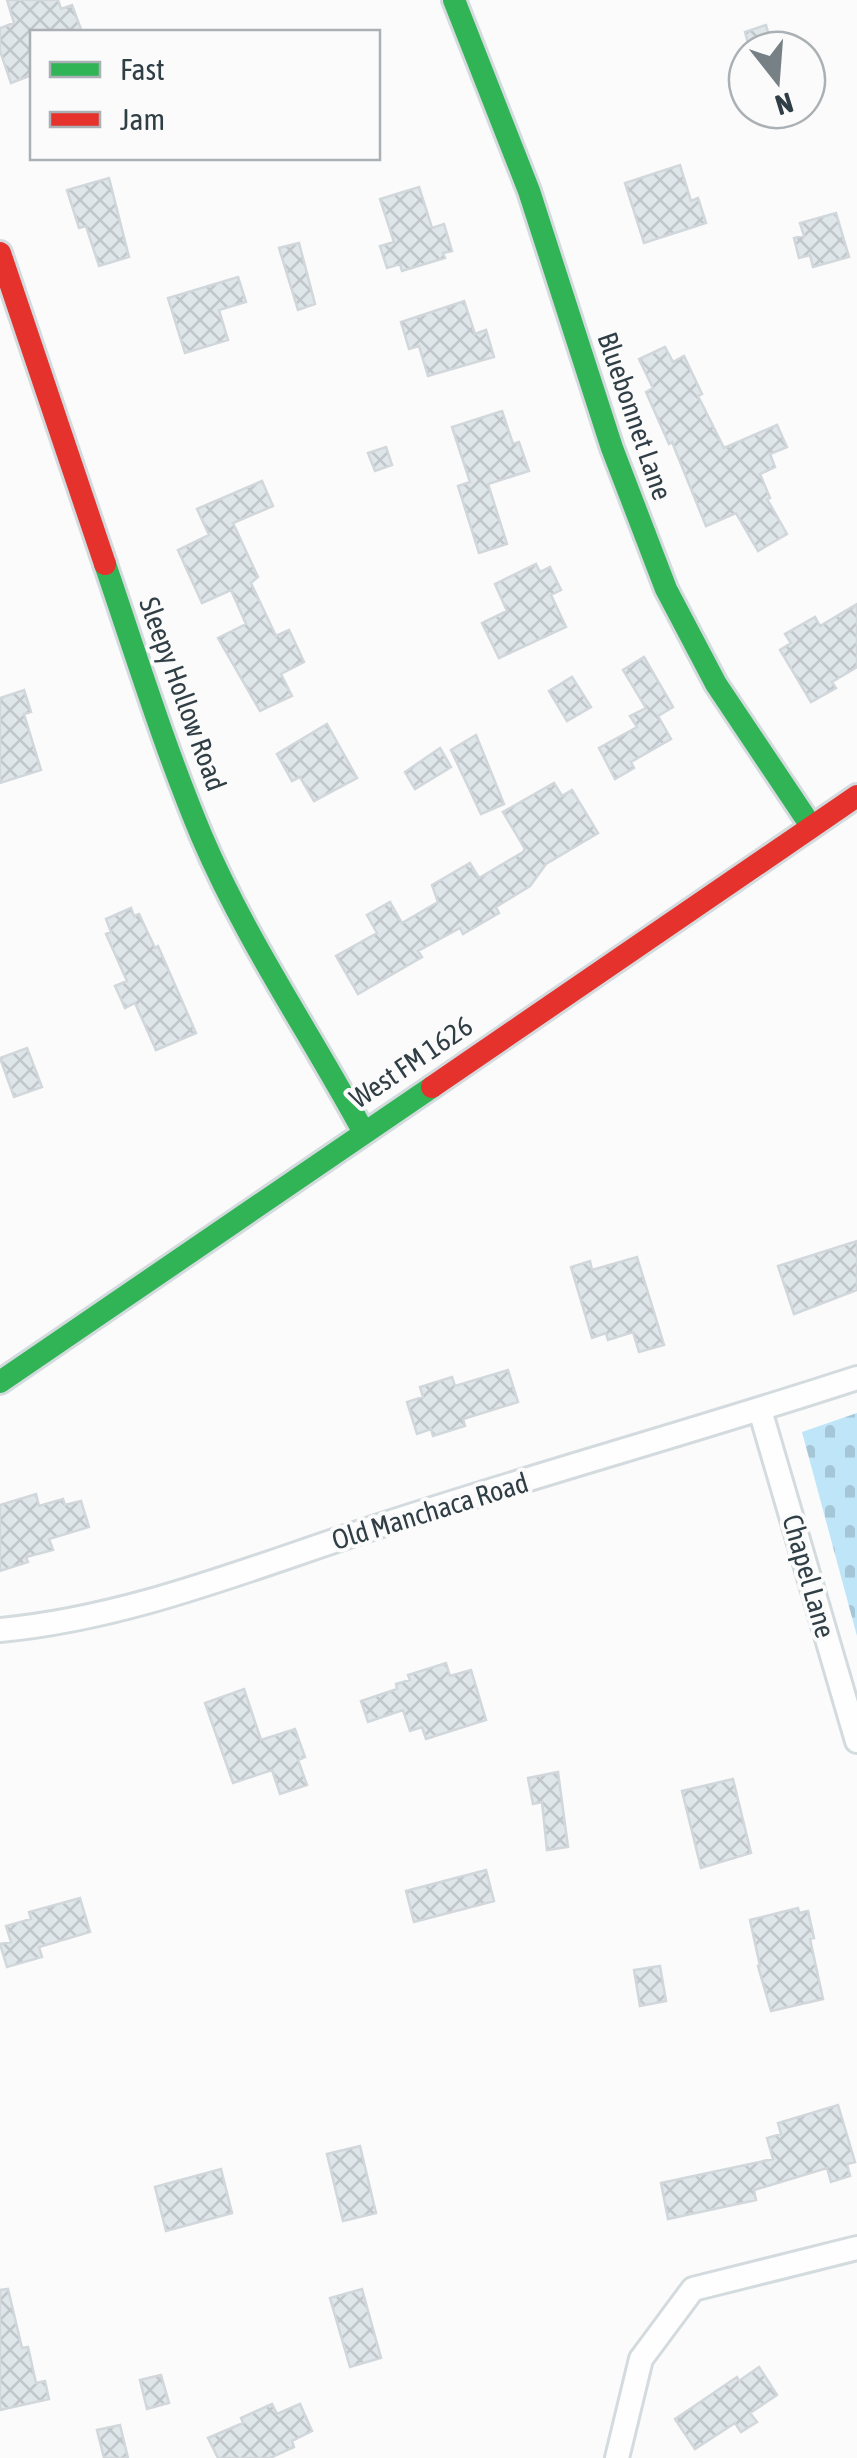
<svg xmlns="http://www.w3.org/2000/svg" width="857" height="2458" viewBox="0 0 857 2458" font-family="'Asap Condensed',sans-serif">
<style>
.cemetery{fill:url(#cemetery-stones)}
.building{fill:url(#building-cross-hatch);stroke:#d1d7db;stroke-width:2.5}
.lines{fill:none;stroke-linecap:round;stroke-linejoin:round}
.street-casing{stroke:#d4dbde;stroke-width:28}
.fast-casing{stroke:#d4dbde;stroke-width:28}
.jam-casing{stroke:#d4dbde;stroke-width:28}
.street{stroke:#fefefe;stroke-width:22}
.fast{stroke:#30b455;stroke-width:22}
.jam{stroke:#e5322d;stroke-width:22}
.labels{text-anchor:middle;dominant-baseline:central;stroke-width:8;stroke-linejoin:round;paint-order:stroke}
.street-label{font-size:28px;fill:#303f46;stroke:#fbfbfb}
</style>
<defs>
<pattern id="cemetery-stones" width="16" height="16" patternUnits="userSpaceOnUse" patternTransform="scale(2.5)"><rect width="16" height="16" fill="#bee5f8"/><path d="M2 7V4a2 2 0 0 1 4 0v3zM10 15v-3a2 2 0 0 1 4 0v3z" fill="#a4c6d6"/></pattern>
<pattern id="building-cross-hatch" width="8" height="8" patternUnits="userSpaceOnUse" patternTransform="scale(2.5)"><rect width="8" height="8" fill="#dfe6ea"/><path d="M0 0l8 8M0 8l8-8" fill="none" stroke="#c0c6ca"/></pattern>
</defs>
<rect width="100%" height="100%" fill="#fbfbfb"/>
<path class="cemetery" d="M857,1413v223l-55,-204z"/>
<path class="building" d="M7,0h51l3,9 11,-4 10,27h-50v43l-21,8 -11,-32v-23l14,-5z
M766,25l7,25h-23l-5,-18z
M680,165l11,36 7,-3 8,25 -62,20 -19,-60z
M109,178l20,79 -30,9 -13,-40 -7,2 -12,-38z
M419,187l13,41 12,-4 8,27 -9,2 2,5 -43,13 -2,-7 -13,4 -7,-22 14,-4 -14,-43z
M836,213l13,44 -36,10 -3,-12 -11,3 -5,-20 10,-2 -4,-13z
M299,243l16,61 -17,6 -19,-62z
M238,277l8,25 -27,8 9,30 -43,13 -17,-55z
M464,301l11,33 11,-4 8,27 -66,19 -9,-30 -10,3 -8,-27z
M665,347l8,15 11,-6 18,38 -4,2 26,52 53,-23 10,22 -17,7 5,13 -15,7 10,24 -3,1 20,35 -29,17 -22,-38 -30,13 -34,-84 -3,2 -23,-52 7,-4 -14,-29z
M502,411l11,33 6,-2 10,29 -41,13 19,60 -28,9 -21,-67 12,-4 -18,-55z
M386,447l6,18 -17,6 -7,-18z
M262,481l11,25 -40,17 25,54 -7,6 25,53 13,-6 15,32 -23,12 11,22 -32,15 -42,-73 28,-14 -15,-34 -29,13 -24,-53 31,-15 -12,-26z
M536,564l4,8 10,-5 11,23 -10,5 15,32 -67,31 -17,-35 25,-12 -12,-27z
M857,604v63l-25,15 4,6 -25,14 -31,-52 11,-7 -6,-9 30,-17 5,9z
M644,657l29,50 -15,9 13,23 -40,23 3,6 -19,11 -16,-31 38,-21 -7,-11 16,-8 -23,-38z
M572,677l19,30 -24,14 -18,-30z
M24,690l7,22 -7,2 17,56 -41,13v-85z
M327,724l30,54 -43,23 -14,-24 -8,4 -15,-27z
M476,735l28,69 -23,10 -30,-64z
M440,748l11,19 -36,22 -10,-17z
M554,783l8,13 10,-6 26,43 -52,31 -16,22 -34,21 3,6 -36,21 -3,-6 -42,23 4,6 -64,37 -22,-38 41,-23 -10,-18 23,-13 12,21 36,-21 -6,-17 38,-22 9,15 44,-26 2,-3 -22,-37z
M131,908l3,8 5,-2 16,34 3,-2 38,87 -40,17 -21,-47 -10,5 -10,-22 12,-5 -21,-47 5,-2 -5,-13z
M27,1048l15,39 -28,10 -14,-39z
M857,1241v49l-63,24 -16,-48z
M637,1257l27,88 -25,7 -6,-20 -25,8 -2,-7 -14,5 -21,-71 19,-6 2,9z
M508,1370l10,32 -55,17 2,7 -32,10 -2,-7 -14,5 -10,-32 16,-5 -3,-10 32,-10 3,9z
M36,1494l3,12 24,-7 2,6 16,-4 8,26 -40,12 4,11 -27,7 2,5 -28,9v-66z
M446,1663l4,13 21,-6 15,50 -60,19 -4,-12 -12,4 -7,-21 -35,12 -7,-21 36,-12 -1,-5 14,-4 -2,-5z
M244,1689l17,51 34,-11 10,28 -7,3 9,25 -27,9 -8,-24 -39,13 -28,-80z
M558,1772l10,75 -21,3 -5,-48 -9,2 -5,-26z
M733,1779l18,74 -50,15 -19,-77z
M486,1870l8,31 -80,21 -8,-31z
M80,1898l10,34 -51,15 3,10 -35,10 -7,-23 11,-2 -5,-16 25,-7 -2,-7z
M798,1908l1,5 9,-2 6,27 -4,1 13,60 -52,12 -13,-45h2l-10,-46z
M660,1966l6,35 -26,5 -6,-36z
M838,2105l17,57 -8,2 3,12 -19,6 -4,-14 -73,22 2,10 -88,19 -7,-36 112,-24 -6,-21 14,-4 -3,-11z
M360,2146l16,67 -33,8 -16,-67z
M221,2169l11,44 -66,18 -11,-44z
M8,2289l14,59 6,-1 8,36 9,-2 4,18 -49,11v-120z
M362,2289l19,69 -31,9 -20,-69z
M759,2367l18,28 -27,18 7,9 -16,10 -6,-9 -40,26 -20,-30 62,-42 2,4z
M161,2375l8,28 -22,6 -7,-29z
M272,2404l5,10 23,-10 12,27 -20,10 2,6 -24,11h-52l-10,-20 35,-15 -2,-5z
M120,2425l8,33h-24l-7,-28z"/>
<g class="lines">
<g class="street-casing">
<path id="street" d="M760,1410l97,331
M0,1630c131,-12 255,-64 379,-104 159,-52 319,-96 478,-148
M617,2458l24,-99 52,-70 164,-41"/>
</g>
<g class="fast-casing">
<path id="fast" d="M454,0l75,191 83,257 54,141 50,95 95,142
M105,564c31,91 60,185 97,273 44,103 108,196 161,294
M0,1382l432,-295"/>
</g>
<g class="jam-casing">
<path id="jam" d="M0,253l105,311
M432,1087l425,-291"/>
</g>
<use href="#street" class="street"/>
<use href="#fast" class="fast"/>
<use href="#jam" class="jam"/>
</g>
<g class="labels">
<g class="street-label">
<text transform="translate(635 416) rotate(71)">Bluebonnet Lane</text>
<text transform="translate(183 694) rotate(70)">Sleepy Hollow Road</text>
<text transform="translate(411 1062) rotate(-34)">West FM 1626</text>
<text transform="translate(430 1511) rotate(-17)">Old Manchaca Road</text>
<text transform="translate(809 1576) rotate(74)">Chapel Lane</text>
</g>
</g>
<rect x="30" y="30" width="350" height="130" fill="#fbfbfb" stroke="#aab0b3" stroke-width="2.5"/>
<rect x="50" y="62" width="50" height="15" fill="#30b455" stroke="#aab0b3" stroke-width="2.5"/>
<text x="120" y="80" font-size="30" fill="#303f46">Fast</text>
<rect x="50" y="112" width="50" height="15" fill="#e5322d" stroke="#aab0b3" stroke-width="2.5"/>
<text x="120" y="130" font-size="30" fill="#303f46">Jam</text>
<g transform="translate(777 80) rotate(163)"><circle r="48" fill="#fbfbfb" stroke="#aab0b3" stroke-width="2.5"/>
<path d="M0-8L18 38L0 25L-18 38Z" fill="#778185"/>
<text y="-15" font-size="28" font-weight="bold" text-anchor="middle" fill="#303f46">N</text>
</g>
</svg>
